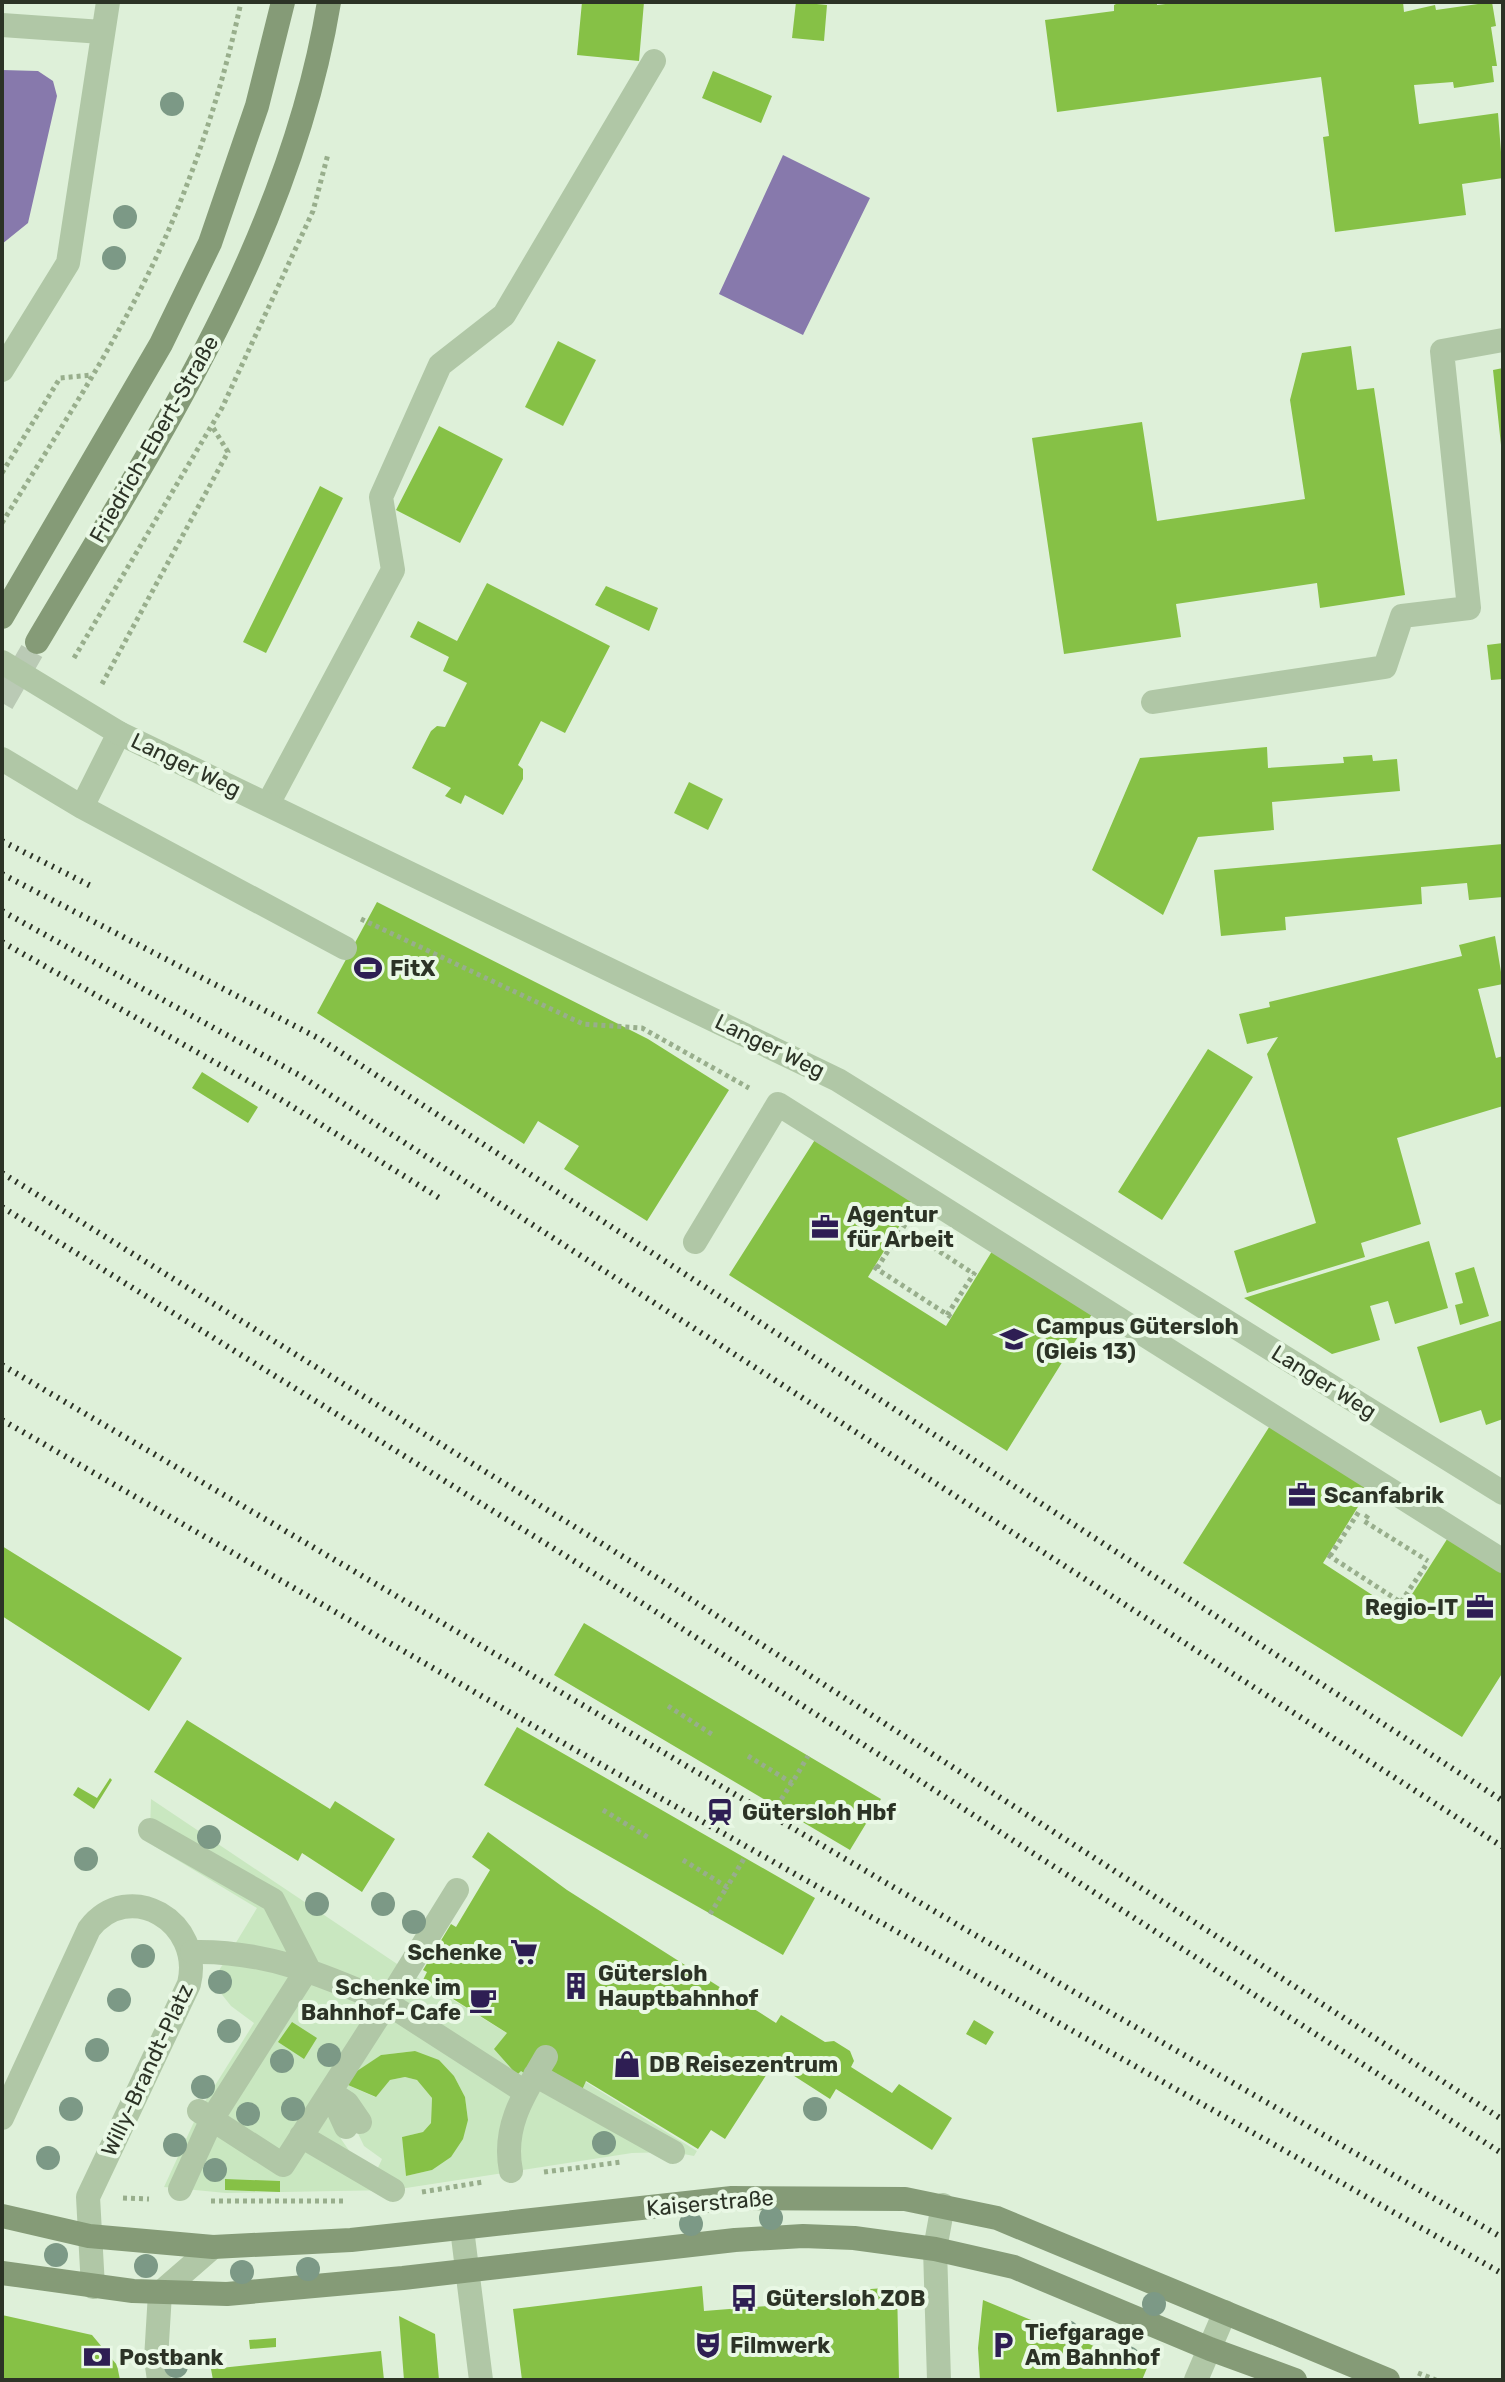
<svg xmlns="http://www.w3.org/2000/svg" width="1505" height="2382" viewBox="0 0 1505 2382" font-family="Rubik,sans-serif">
<style>
.plaza{fill:#c9e7c0;fill-rule:evenodd}
.water{fill:#8779ac}
.building{fill:#86c146}
.lines{fill:none;stroke-linecap:round;stroke-linejoin:round}
.secondary-tunnel{stroke:#bacab5;stroke-width:24;stroke-dasharray:24 12;stroke-linecap:butt}
.path{stroke:#98ae8c;stroke-width:5;stroke-dasharray:4 4;stroke-linecap:butt}
.lane{stroke:#b0c7a6;stroke-width:24}
.street{stroke:#b0c7a6;stroke-width:24}
.secondary{stroke:#859b77;stroke-width:24}
.rail{stroke:#2c3326;stroke-width:6;stroke-dasharray:2 6;stroke-linecap:butt}
.tree{fill:#7c9986}
.labels{text-anchor:middle;dominant-baseline:central;stroke-width:8;stroke-linejoin:round;paint-order:stroke}
.street-label{font-size:22px;fill:#2c3326;stroke:#e9f8e5}
.poi-label{font-size:22px;font-weight:bold;fill:#2c3326;stroke:#e9f8e5;text-anchor:start}
</style>
<rect width="100%" height="100%" fill="#def0d9"/>
<path class="plaza" d="M151,1799l270,181 276,171 -3,5 -21,-4 -41,1 -239,37 -167,3 -62,-6 35,-76 55,-88 -23,-17 -19,-24 45,-74 -103,-62 -4,-16zM415,2051l39,25 11,21 3,23 -36,50 -26,6 -4,-39 21,-5 8,-9 1,-25 -15,-18 -12,-3 -15,3 -15,17 -27,-12 7,-12 26,-18zM354,2125l10,21 18,13 -6,13 -21,-13 -14,-20 -3,-10z"/>
<path class="water" d="M2,70l36,1 15,10 4,15 -29,127 -26,21z
M783,155l87,43 -67,137 -84,-41z"/>
<path class="building" d="M582,2h62l-5,59 -62,-6z
M796,2l31,3 -3,36 -32,-3z
M1120,2h37v3l25,-3h221l1,10 31,-7 1,5 56,-8 4,24 -5,1 6,39h-5l2,16 -40,6 -1,-6 -39,3 5,39 79,-11 5,65 -41,6 4,31 -131,17 -12,-95 6,-1 -8,-59 -264,35 -12,-92 69,-9v-6z
M713,71l59,25 -11,27 -59,-25z
M558,341l38,19 -33,66 -38,-19z
M1351,346l6,44 17,-2 31,207 -85,13 -3,-25 -141,21 5,33 -117,17 -32,-216 110,-16 15,99 148,-22 -15,-99 12,-47z
M1503,368v77h-2l-8,-75z
M439,426l64,33 -43,84 -64,-33z
M320,486l23,12 -77,155 -23,-11z
M487,583l123,63 -45,87 -24,-12 -23,44 5,4v10l-20,36 -38,-20 -4,9 -16,-8 6,-8 -39,-20 19,-37 6,-5 8,1 22,-44 -24,-12 6,-14 -39,-20 8,-16 39,20z
M606,586l52,22 -9,23 -54,-26z
M1503,643v36l-12,1 -4,-35z
M1267,747l1,21 76,-5 -1,-6 29,-2 1,6 24,-2 3,32 -128,11 2,28 -76,7 -35,78 -71,-45 48,-112z
M689,782l34,17 -15,31 -34,-17z
M1503,844v53l-34,3 -2,-17 -46,4 1,17 -137,13 1,13 -65,6 -7,-66z
M377,902l271,137 81,51 -82,131 -83,-52 15,-23 -41,-25 -14,23 -207,-131z
M1495,936l8,48 -25,5 18,69 7,-2v50l-106,32 24,86 -60,19 4,14 -118,36 -13,-42 82,-28 -49,-169 11,-17 -31,7 -8,-30 31,-7 -1,-5 193,-46 -3,-11z
M1208,1049l45,28 -91,143 -44,-28z
M202,1072l56,35 -10,16 -56,-35z
M825,1124l99,62 -56,91 78,49 56,-91 100,63 -95,153 -278,-176z
M1429,1241l19,67 -53,16 -7,-23 -18,5 10,34 -48,14 -88,-56z
M1474,1267l15,49 -29,9 -5,-20 8,-2 -8,-30z
M1503,1320v99l-17,6 -5,-15 -41,13 -23,-76z
M1280,1410l99,63 -56,90 77,50 58,-91 45,29v121l-41,65 -279,-174z
M2,1546l180,112 -33,53 -147,-95z
M584,1623l297,176 -31,51 -296,-175z
M187,1720l143,89 5,-8 60,38 -33,53 -60,-39 -4,8 -144,-89z
M517,1727l298,171 -32,57 -299,-170z
M110,1778l2,2 -18,29 -21,-14 5,-8 19,11z
M488,1832l79,58 209,133 5,-8 44,27 9,-1 16,10 4,10 -3,6 41,26 7,-9 53,34 -20,32 -96,-61 -6,10 -56,-36 -49,76 -14,-9 -13,19 -112,-68 -12,27 -53,-37 -4,4 -23,-26 13,-16 -84,-53 4,-8 -4,-2 28,-46 5,3 34,-57 -18,-13z
M974,2020l20,12 -8,13 -20,-11z
M292,2022l25,16 -13,21 -26,-17z
M415,2051l24,9 15,16 11,21 3,23 -5,19 -12,18 -19,13 -26,6 -4,-39 21,-5 8,-9 1,-25 -15,-18 -12,-3 -15,3 -14,17 -28,-12 6,-12 27,-18z
M225,2179l55,2v11l-55,-2z
M702,2286l2,25 63,-5v-9l130,-10 2,93h-377l-9,-71z
M983,2300l164,68 -5,12h-162l-2,-32z
M2,2315l90,20 25,30 3,15h-118z
M399,2316l36,18 4,46h-35z
M276,2338v9l-26,2 -1,-9z
M381,2351l3,29h-171l-2,-11z"/>
<g class="lines">
<path class="secondary-tunnel" d="M2,703l35,-61"/>
<path class="path" d="M2,473l58,-95 32,-3
M2,523c59,-96 123,-192 168,-296 30,-71 55,-149 71,-225
M74,658l148,-250 91,-197 15,-57
M102,684l126,-232 -16,-26
M361,919l222,105 59,4 107,60
M914,1228l-3,5 63,41
M874,1267l77,50
M877,1268l29,-45
M947,1315l28,-43
M1368,1515l-4,6 64,40
M1328,1555l77,50
M1330,1556l30,-46
M1401,1602l27,-40
M668,1706l45,29
M748,1756l44,27 16,-27
M777,1806l14,-22
M603,1810l46,28
M683,1860l44,27 18,-30
M710,1914l17,-27
M544,2172l78,-10
M422,2192l61,-10
M123,2198l26,1
M211,2201h134
M1418,2373l18,7"/>
<path class="lane" d="M2,25l100,7
M2,370l66,-107 40,-261
M1153,702l232,-35 17,-51 67,-8 -27,-257 61,-11
M2,759l80,48 263,141
M268,804l125,-234 -12,-73 59,-132 64,-50 150,-254
M82,807l37,-74
M695,1242l83,-138 725,457
M2,2118l87,-189c40,-52 115,-7 100,55l-101,213 5,90
M462,2229l19,151
M939,2380l-4,-131 8,-44
M1196,2380l29,-68"/>
<path class="street" d="M2,662l117,71 719,347 665,413
M150,1830l123,70 35,68 -96,151 -32,70
M192,1952c71,-2 130,22 195,51l70,-113
M535,2075l138,77
M199,2111l84,54 104,-162 138,89
M346,2127l-16,-35 17,11 13,19
M301,2136l92,54
M511,2171c-9,-44 13,-77 35,-114
M159,2380l-3,-21 4,-66 53,-46"/>
<path class="secondary" d="M2,617l159,-273 49,-101 47,-137 26,-104
M37,642c120,-203 253,-403 292,-640
M2,2216l87,20 124,11 138,-7 381,-42 173,1 92,19 391,162
M2,2273l131,18 94,3 176,-16 332,-38 68,-4 51,2 81,11 79,18 196,82 85,31"/>
<path class="rail" d="M2,841l91,46
M2,874l318,165 1183,762
M2,911l297,164 1204,772
M2,942l278,157 161,100
M2,1173l662,409 839,538
M2,1207l648,401 853,546
M2,1365l968,567 533,306
M2,1420l556,320 945,534"/>
</g>
<g class="tree">
<circle cx="172" cy="104" r="12"/>
<circle cx="125" cy="217" r="12"/>
<circle cx="114" cy="258" r="12"/>
<circle cx="209" cy="1837" r="12"/>
<circle cx="86" cy="1859" r="12"/>
<circle cx="317" cy="1904" r="12"/>
<circle cx="383" cy="1904" r="12"/>
<circle cx="414" cy="1922" r="12"/>
<circle cx="143" cy="1956" r="12"/>
<circle cx="220" cy="1982" r="12"/>
<circle cx="119" cy="2000" r="12"/>
<circle cx="229" cy="2031" r="12"/>
<circle cx="97" cy="2050" r="12"/>
<circle cx="329" cy="2055" r="12"/>
<circle cx="282" cy="2061" r="12"/>
<circle cx="203" cy="2087" r="12"/>
<circle cx="71" cy="2109" r="12"/>
<circle cx="293" cy="2109" r="12"/>
<circle cx="815" cy="2109" r="12"/>
<circle cx="248" cy="2114" r="12"/>
<circle cx="604" cy="2143" r="12"/>
<circle cx="175" cy="2145" r="12"/>
<circle cx="48" cy="2158" r="12"/>
<circle cx="215" cy="2170" r="12"/>
<circle cx="771" cy="2218" r="12"/>
<circle cx="691" cy="2224" r="12"/>
<circle cx="56" cy="2255" r="12"/>
<circle cx="146" cy="2266" r="12"/>
<circle cx="308" cy="2269" r="12"/>
<circle cx="242" cy="2272" r="12"/>
<circle cx="1154" cy="2304" r="12"/>
<circle cx="1067" cy="2332" r="12"/>
<circle cx="1128" cy="2358" r="12"/>
<circle cx="176" cy="2366" r="12"/>
</g>
<defs>
<g id="stadium-bare" transform="scale(2.16)"><path d="M0-5a6.5 5 0 1 0 0 10a6.5 5 0 1 0 0-10ZM-3.5-1.8h7v3.6h-7Z" fill="#2e1e53" stroke="#e9f8e5" stroke-width="2.5" paint-order="stroke"/></g>
<g id="office-bare" transform="scale(2.16)"><path d="M-6-3h4V-5.5h4V-3h4V5H-6ZM-1-4.5V-3h2v-1.5ZM-6 0V1H6V0Z" fill="#2e1e53" stroke="#e9f8e5" stroke-width="2.5" paint-order="stroke"/></g>
<g id="university-bare" transform="scale(2.16)"><path d="M0-5L7-2L0 1L-7-2ZM-4 1L0 2.5L4 1V4Q0 6-4 4Z" fill="#2e1e53" stroke="#e9f8e5" stroke-width="2.5" paint-order="stroke"/></g>
<g id="station-bare" transform="scale(2.16)"><path d="M-3-6H3Q5-6 5-4V2Q5 4 3 4L4.5 6H3L1.5 4h-3L-3 6H-4.5L-3 4Q-5 4-5 2V-4Q-5-6-3-6ZM-3.5-4v3h7v-3ZM-3.5 1v1.5H-2V1ZM2 1v1.5H3.5V1Z" fill="#2e1e53" stroke="#e9f8e5" stroke-width="2.5" paint-order="stroke"/></g>
<g id="supermarket-bare" transform="scale(2.16)"><path d="M-6-5.5h2.5l.6 2H6L4.5 2H-2.5L-4.4-4H-6ZM-1.5 3.2a1.3 1.3 0 1 0 .1 0ZM3 3.2a1.3 1.3 0 1 0 .1 0Z" fill="#2e1e53" stroke="#e9f8e5" stroke-width="2.5" paint-order="stroke"/></g>
<g id="building-bare" transform="scale(2.16)"><path d="M-4-6H4V6H1V3H-1V6H-4ZM-2.5-4.3h1.7v1.8h-1.7ZM.8-4.3h1.7v1.8H.8ZM-2.5-1h1.7V.8h-1.7ZM.8-1h1.7V.8H.8Z" fill="#2e1e53" stroke="#e9f8e5" stroke-width="2.5" paint-order="stroke"/></g>
<g id="cafe-bare" transform="scale(2.16)"><path d="M-5.5-4.5H6V0H3Q3 3.5 0 3.5H-2.5Q-5.5 3.5-5.5 0ZM3-3.2v2h1.7v-2ZM-6 4.5H4V6H-6Z" fill="#2e1e53" stroke="#e9f8e5" stroke-width="2.5" paint-order="stroke"/></g>
<g id="shop-bare" transform="scale(2.16)"><path d="M-5-2.5h2.3a2.7 3.5 0 0 1 5.4 0H5L5.5 6h-11ZM-1.5-2.5h3a1.5 2.3 0 0 0-3 0Z" fill="#2e1e53" stroke="#e9f8e5" stroke-width="2.5" paint-order="stroke"/></g>
<g id="bus-bare" transform="scale(2.16)"><path d="M-5-6H5V4H4V6H2V4H-2V6H-4V4H-5ZM-3.5-4V0h7V-4ZM-3.5 1.2v1.5H-2V1.2ZM2 1.2v1.5H3.5V1.2Z" fill="#2e1e53" stroke="#e9f8e5" stroke-width="2.5" paint-order="stroke"/></g>
<g id="theatre-bare" transform="scale(2.16)"><path d="M-5-5.5Q0-4 5-5.5V0Q5 5 0 6Q-5 5-5 0ZM-3.3-2.5H-1v1.5H-3.3ZM1-2.5H3.3v1.5H1ZM-2.8 1Q0 5.5 2.8 1Z" fill="#2e1e53" stroke="#e9f8e5" stroke-width="2.5" paint-order="stroke"/></g>
<g id="parking-bare" transform="scale(2.16)"><path d="M-3.5-5.5H1a3.5 3.5 0 0 1 0 7H-1V5.5H-3.5ZM-1-3.4V-.6H.8a1.4 1.4 0 0 0 0-2.8Z" fill="#2e1e53" stroke="#e9f8e5" stroke-width="2.5" paint-order="stroke"/></g>
<g id="bank-bare" transform="scale(2.16)"><path d="M-6-4H6V4H-6ZM0-2.3a2.3 2.3 0 1 0 0 4.6a2.3 2.3 0 1 0 0-4.6Z" fill="#2e1e53" stroke="#e9f8e5" stroke-width="2.5" paint-order="stroke"/></g>
</defs>
<g fill-rule="evenodd">
<use href="#stadium-bare" x="368" y="968"/>
<use href="#office-bare" x="825" y="1227"/>
<use href="#university-bare" x="1014" y="1339"/>
<use href="#office-bare" x="1302" y="1495"/>
<use href="#office-bare" x="1480" y="1607"/>
<use href="#station-bare" x="720" y="1812"/>
<use href="#supermarket-bare" x="524" y="1952"/>
<use href="#building-bare" x="576" y="1986"/>
<use href="#cafe-bare" x="483" y="2000"/>
<use href="#shop-bare" x="627" y="2064"/>
<use href="#bus-bare" x="744" y="2298"/>
<use href="#theatre-bare" x="708" y="2345"/>
<use href="#parking-bare" x="1003" y="2345"/>
<use href="#bank-bare" x="97" y="2357"/>
</g>
<g class="labels">
<g class="street-label">
<text transform="translate(154 439) rotate(-60)">Friedrich-Ebert-Straße</text>
<text transform="translate(186 765) rotate(26)">Langer Weg</text>
<text transform="translate(770 1046) rotate(26)">Langer Weg</text>
<text transform="translate(1324 1382) rotate(32)">Langer Weg</text>
<text transform="translate(147 2070) rotate(-65)">Willy-Brandt-Platz</text>
<text transform="translate(710 2203) rotate(-5)">Kaiserstraße</text>
</g>
<g class="poi-label">
<text x="390" y="968">FitX</text>
<text x="847" y="1214">Agentur<tspan x="847" dy="25">für Arbeit</tspan></text>
<text x="1036" y="1326">Campus Gütersloh<tspan x="1036" dy="25">(Gleis 13)</tspan></text>
<text x="1324" y="1495">Scanfabrik</text>
<text x="1458" y="1607" text-anchor="end">Regio-IT</text>
<text x="742" y="1812">Gütersloh Hbf</text>
<text x="502" y="1952" text-anchor="end">Schenke</text>
<text x="598" y="1973">Gütersloh<tspan x="598" dy="25">Hauptbahnhof</tspan></text>
<text x="461" y="1987" text-anchor="end">Schenke im<tspan x="461" dy="25">Bahnhof- Cafe</tspan></text>
<text x="649" y="2064">DB Reisezentrum</text>
<text x="766" y="2298">Gütersloh ZOB</text>
<text x="1025" y="2332">Tiefgarage<tspan x="1025" dy="25">Am Bahnhof</tspan></text>
<text x="730" y="2345">Filmwerk</text>
<text x="119" y="2357">Postbank</text>
</g>
</g>
<rect width="1505" height="2382" fill="none" stroke="#2c3326" stroke-width="8"/>
</svg>
